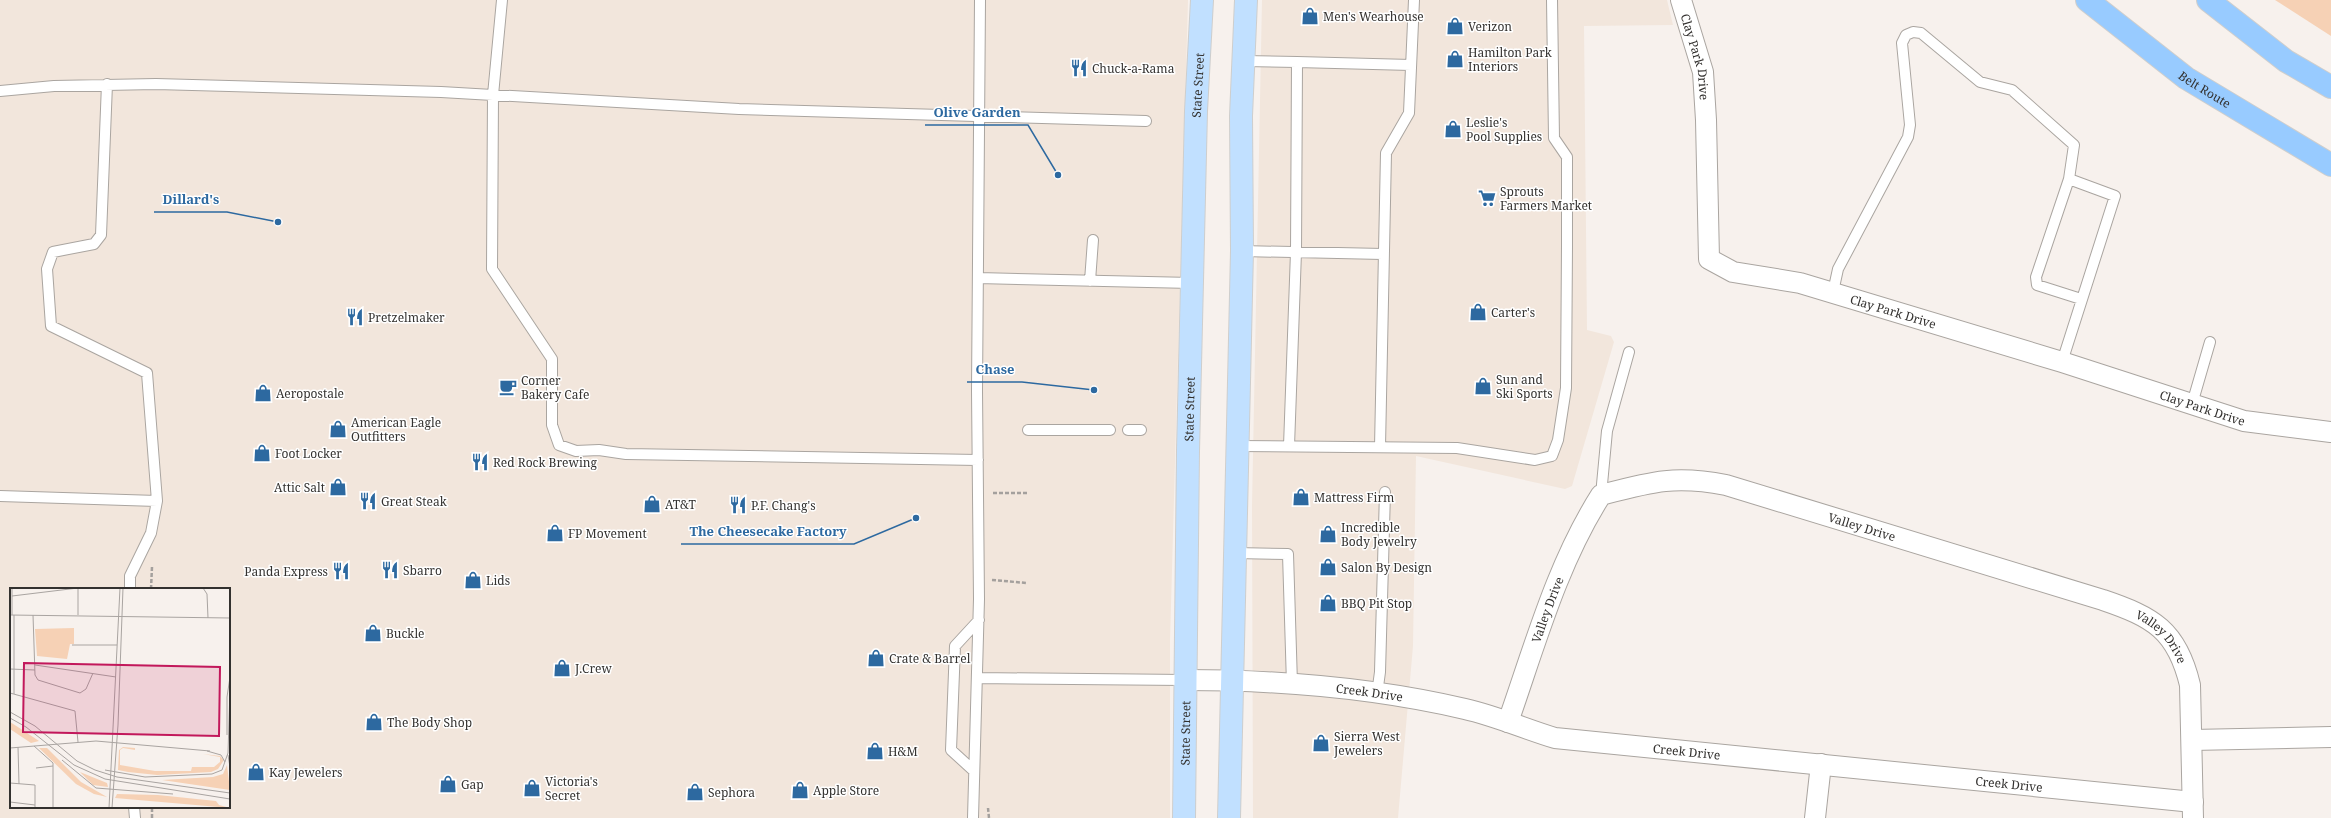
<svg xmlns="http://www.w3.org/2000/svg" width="2331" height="818" viewBox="0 0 2331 818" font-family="'Noto Serif',serif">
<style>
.built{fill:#f2e6dc;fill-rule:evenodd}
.green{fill:#f6d1b5}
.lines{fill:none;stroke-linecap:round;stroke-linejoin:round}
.lane-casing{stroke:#aaa5a0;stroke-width:12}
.street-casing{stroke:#aaa5a0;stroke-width:22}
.primary-casing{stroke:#cececd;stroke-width:24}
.highway-casing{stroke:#cececd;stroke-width:24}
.path{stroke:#a4a09d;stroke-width:2.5;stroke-dasharray:4 2;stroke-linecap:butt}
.lane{stroke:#fff;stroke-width:10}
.street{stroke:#fff;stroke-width:20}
.primary{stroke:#c1e0ff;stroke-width:22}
.highway{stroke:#98cbff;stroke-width:22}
.labels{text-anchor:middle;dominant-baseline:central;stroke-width:3;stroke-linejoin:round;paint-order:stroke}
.poi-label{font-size:12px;fill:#33312f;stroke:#fff;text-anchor:start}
.street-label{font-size:12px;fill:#33312f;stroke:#fff}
.inset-road{fill:none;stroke:#a9a4a1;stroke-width:1}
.view{fill:#c2185b;fill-opacity:0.15;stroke:#c2185b;stroke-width:2}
.inset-edge{fill:none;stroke:#33312f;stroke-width:2}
.leader{fill:none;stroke:#2d69a0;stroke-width:1.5}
.callout-dot{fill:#2d69a0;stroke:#fff;stroke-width:1.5}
.callout-label{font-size:13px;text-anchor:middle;font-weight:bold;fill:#2d69a0;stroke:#fff;stroke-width:3;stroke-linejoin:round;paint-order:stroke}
</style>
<rect width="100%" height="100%" fill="#f7f1ed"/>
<path class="built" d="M0,0h1188l-18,641v177h-1170zM11,589h218v218h-218z
M1262,0h405l6,25 -89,1 3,304 24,6 3,6 -42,144 -7,3 -149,-33 -3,190 -15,172h-145l-1,-312z"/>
<path class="green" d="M2275,0h56v36z"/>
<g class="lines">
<g class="lane-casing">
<path id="lane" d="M502,0l-9,95 -1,174 60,90v66l7,20 17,6 23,-1 27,4 352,6
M1244,61l53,1
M107,84l-6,151 -7,9 -41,8 -6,17 4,57 96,47 10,128
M0,91l54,-5 102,-2 285,8 298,17 407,12
M2069,179l-33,98 1,8 44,14
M1242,251l141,3
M978,278l214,5
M1090,281l3,-41
M1833,292l5,-23 70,-132 2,-12 -8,-82 4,-8 7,-3 8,1 59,49 32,8 62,55 -5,34 46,17 -53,166
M2192,404l18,-62
M1028,430h82
M1128,430h13
M1237,446l220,2 78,12 17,-4 6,-16 8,-52 1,-142v-89l-13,-19 -2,-138
M1289,446l7,-194 1,-190 114,3
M1380,447l6,-294 23,-40 5,-113
M1601,495l6,-64 22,-79
M0,496l157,5 -6,32 -21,43v13
M1235,553l53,1 4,130
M977,678l208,2
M1377,694l3,-22 5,-180
M974,771l-23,-21 4,-104 24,-26
M134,807l1,11
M973,818l6,-219 -2,-208 3,-391"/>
</g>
<g class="street-casing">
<g id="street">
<path id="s1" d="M1681,0l22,72 3,48 3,139 24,13 67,11 262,79 182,59 87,11"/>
<path id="s2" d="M1185,680c93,0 190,8 280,29 31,7 60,20 90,29l638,64"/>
<path id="s3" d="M1508,722c27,-77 49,-158 93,-227 50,-13 73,-20 125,-10l377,115c50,17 74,30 87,85l3,133"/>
<path d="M2192,740l139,-3"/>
<path d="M1815,818l6,-54"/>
</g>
</g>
<g class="primary-casing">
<g id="primary">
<path id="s4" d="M1184,818l4,-367 8,-340 6,-111"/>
<path d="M1229,818l13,-567 -1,-135 5,-116"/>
</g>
</g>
<g class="highway-casing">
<g id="highway">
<path id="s5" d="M2087,0l99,78 145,87"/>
<path d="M2208,0l78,61 45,26"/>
</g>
</g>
<path class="path" d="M993,493h35
M992,580l35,3
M151,589l1,-22
M988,808l1,10
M152,818v-11"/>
<use href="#lane" class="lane"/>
<use href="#street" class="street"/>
<use href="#primary" class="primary"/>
<use href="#highway" class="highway"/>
</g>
<defs>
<g id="shop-bare" transform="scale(1.38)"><path d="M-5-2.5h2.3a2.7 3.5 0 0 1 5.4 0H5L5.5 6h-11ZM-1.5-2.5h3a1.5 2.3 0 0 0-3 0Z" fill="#2d69a0" stroke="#fff" stroke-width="2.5" paint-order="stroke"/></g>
<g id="restaurant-bare" transform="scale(1.38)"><path d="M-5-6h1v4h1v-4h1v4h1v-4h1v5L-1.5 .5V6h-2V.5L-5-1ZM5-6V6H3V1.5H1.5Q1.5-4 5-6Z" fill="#2d69a0" stroke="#fff" stroke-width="2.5" paint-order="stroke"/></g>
<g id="supermarket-bare" transform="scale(1.38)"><path d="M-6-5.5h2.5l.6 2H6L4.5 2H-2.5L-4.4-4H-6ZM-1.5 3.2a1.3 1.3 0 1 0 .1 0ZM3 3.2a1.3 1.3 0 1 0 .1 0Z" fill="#2d69a0" stroke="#fff" stroke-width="2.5" paint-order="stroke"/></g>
<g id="cafe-bare" transform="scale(1.38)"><path d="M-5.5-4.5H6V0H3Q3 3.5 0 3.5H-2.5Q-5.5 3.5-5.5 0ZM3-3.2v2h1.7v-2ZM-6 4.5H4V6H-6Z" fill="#2d69a0" stroke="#fff" stroke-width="2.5" paint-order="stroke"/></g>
</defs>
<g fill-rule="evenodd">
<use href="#shop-bare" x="1310" y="16"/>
<use href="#shop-bare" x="1455" y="26"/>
<use href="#shop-bare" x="1455" y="59"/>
<use href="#restaurant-bare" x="1079" y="68"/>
<use href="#shop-bare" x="1453" y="129"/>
<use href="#supermarket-bare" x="1487" y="198"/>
<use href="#shop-bare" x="1478" y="312"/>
<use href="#restaurant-bare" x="355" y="317"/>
<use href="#shop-bare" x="1483" y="386"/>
<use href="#cafe-bare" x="508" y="387"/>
<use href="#shop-bare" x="263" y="393"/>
<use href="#shop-bare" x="338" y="429"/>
<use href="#shop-bare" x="262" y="453"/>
<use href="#restaurant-bare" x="480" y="462"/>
<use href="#shop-bare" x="338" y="487"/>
<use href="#shop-bare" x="1301" y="497"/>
<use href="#restaurant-bare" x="368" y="501"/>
<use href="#shop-bare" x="652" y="504"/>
<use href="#restaurant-bare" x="738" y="505"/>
<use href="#shop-bare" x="555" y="533"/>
<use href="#shop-bare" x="1328" y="534"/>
<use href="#shop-bare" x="1328" y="567"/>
<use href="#restaurant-bare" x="390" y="570"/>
<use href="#restaurant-bare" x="341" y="571"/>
<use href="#shop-bare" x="473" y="580"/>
<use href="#shop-bare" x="1328" y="603"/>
<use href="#shop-bare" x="373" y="633"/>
<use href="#shop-bare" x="876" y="658"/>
<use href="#shop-bare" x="562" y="668"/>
<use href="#shop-bare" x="374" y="722"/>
<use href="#shop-bare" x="1321" y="743"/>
<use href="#shop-bare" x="875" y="751"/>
<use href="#shop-bare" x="256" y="772"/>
<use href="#shop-bare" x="448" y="784"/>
<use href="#shop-bare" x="532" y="788"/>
<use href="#shop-bare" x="800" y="790"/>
<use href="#shop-bare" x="695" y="792"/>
</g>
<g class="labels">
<g class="poi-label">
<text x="1323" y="16">Men's Wearhouse</text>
<text x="1468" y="26">Verizon</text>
<text x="1468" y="52">Hamilton Park<tspan x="1468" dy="14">Interiors</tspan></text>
<text x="1092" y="68">Chuck-a-Rama</text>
<text x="1466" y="122">Leslie's<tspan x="1466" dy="14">Pool Supplies</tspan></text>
<text x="1500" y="191">Sprouts<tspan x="1500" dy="14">Farmers Market</tspan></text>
<text x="1491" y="312">Carter's</text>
<text x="368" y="317">Pretzelmaker</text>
<text x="1496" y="379">Sun and<tspan x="1496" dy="14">Ski Sports</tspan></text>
<text x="521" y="380">Corner<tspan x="521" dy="14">Bakery Cafe</tspan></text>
<text x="276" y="393">Aeropostale</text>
<text x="351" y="422">American Eagle<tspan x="351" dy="14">Outfitters</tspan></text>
<text x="275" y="453">Foot Locker</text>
<text x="493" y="462">Red Rock Brewing</text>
<text x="325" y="487" text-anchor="end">Attic Salt</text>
<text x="1314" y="497">Mattress Firm</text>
<text x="381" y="501">Great Steak</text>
<text x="665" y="504">AT&amp;T</text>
<text x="751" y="505">P.F. Chang's</text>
<text x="1341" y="527">Incredible<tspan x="1341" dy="14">Body Jewelry</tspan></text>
<text x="568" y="533">FP Movement</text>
<text x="1341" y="567">Salon By Design</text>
<text x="403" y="570">Sbarro</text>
<text x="328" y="571" text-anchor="end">Panda Express</text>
<text x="486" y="580">Lids</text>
<text x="1341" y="603">BBQ Pit Stop</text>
<text x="386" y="633">Buckle</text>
<text x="889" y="658">Crate &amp; Barrel</text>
<text x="575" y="668">J.Crew</text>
<text x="387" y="722">The Body Shop</text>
<text x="1334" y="736">Sierra West<tspan x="1334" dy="14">Jewelers</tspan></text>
<text x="888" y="751">H&amp;M</text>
<text x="269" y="772">Kay Jewelers</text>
<text x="545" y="781">Victoria's<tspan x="545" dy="14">Secret</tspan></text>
<text x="461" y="784">Gap</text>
<text x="813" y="790">Apple Store</text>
<text x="708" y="792">Sephora</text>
</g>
<g class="street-label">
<text stroke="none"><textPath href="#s1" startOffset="59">Clay Park Drive</textPath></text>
<text stroke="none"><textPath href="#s4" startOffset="733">State Street</textPath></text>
<text stroke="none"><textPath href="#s5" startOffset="148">Belt Route</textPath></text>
<text stroke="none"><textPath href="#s1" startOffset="455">Clay Park Drive</textPath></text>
<text stroke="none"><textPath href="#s1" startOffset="779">Clay Park Drive</textPath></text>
<text stroke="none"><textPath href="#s4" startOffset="409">State Street</textPath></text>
<text stroke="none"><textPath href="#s3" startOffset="515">Valley Drive</textPath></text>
<text stroke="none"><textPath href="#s3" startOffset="119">Valley Drive</textPath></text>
<text stroke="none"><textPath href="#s3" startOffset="838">Valley Drive</textPath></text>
<text stroke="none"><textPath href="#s2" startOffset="185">Creek Drive</textPath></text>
<text stroke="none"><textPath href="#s4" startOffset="85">State Street</textPath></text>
<text stroke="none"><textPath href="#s2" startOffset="509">Creek Drive</textPath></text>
<text stroke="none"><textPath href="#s2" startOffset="833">Creek Drive</textPath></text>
</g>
</g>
<g transform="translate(10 588)">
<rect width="220" height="220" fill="#f7f1ed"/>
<path d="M64,40v16h-4l-3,15 -30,-3 -2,-27zM0,134l11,7 18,12 -8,2 -21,-14zM113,159l12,1v2l-12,-2 -3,2v15l35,6h36l1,-4h22l6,-5v-5l-17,-3 17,2 4,4 -6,9 -7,3 -54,3 -29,-3 -10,-2 1,-20zM29,160h8l34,34 26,15 -13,-3 -18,-10zM217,177l3,25 -68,-10 51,-3 10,-3zM70,184l27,11 1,4 -15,-2zM107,206l41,1 58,6 3,4 11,3 -115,-10z" fill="#f6d1b5"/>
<path class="inset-road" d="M2,0v27M68,0v27M193,0l4,6 1,24M2,8l66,-8M0,27l220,3M4,27v79M23,27l2,60 3,5 42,13 6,-4 7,-16M62,57h45M25,77l81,12M0,81l25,1M0,105l65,18 3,31M0,124l25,14 42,35 18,9 22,7 113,16M0,130l16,9 48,38 31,14 125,20M217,147v-38l3,-20M24,158l19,17v45M8,159l1,37M0,160l86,-7 114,10M197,163l14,4 4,7M218,165l2,-64M218,167l2,12M52,172l34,28 77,6M26,180l17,-2M95,182l40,7 67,-3 10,-4 6,-17M0,195l25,2v23M0,214l25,3M99,220l11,-220M102,220l6,-83 5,-137"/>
<path class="view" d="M14,75l196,4 -1,69 -196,-4z"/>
<rect width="220" height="220" class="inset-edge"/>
</g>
<path class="leader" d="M1058 175L1028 125H925M278 222L227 212H154M1094 390L1022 382H967M916 518L854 544H681"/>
<g class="callout-dot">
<circle cx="1058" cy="175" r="4"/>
<circle cx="278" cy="222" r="4"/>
<circle cx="1094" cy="390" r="4"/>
<circle cx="916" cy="518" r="4"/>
</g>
<g class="callout-label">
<text x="977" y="117">Olive Garden</text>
<text x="191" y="204">Dillard's</text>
<text x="995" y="374">Chase</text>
<text x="768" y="536">The Cheesecake Factory</text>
</g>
</svg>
